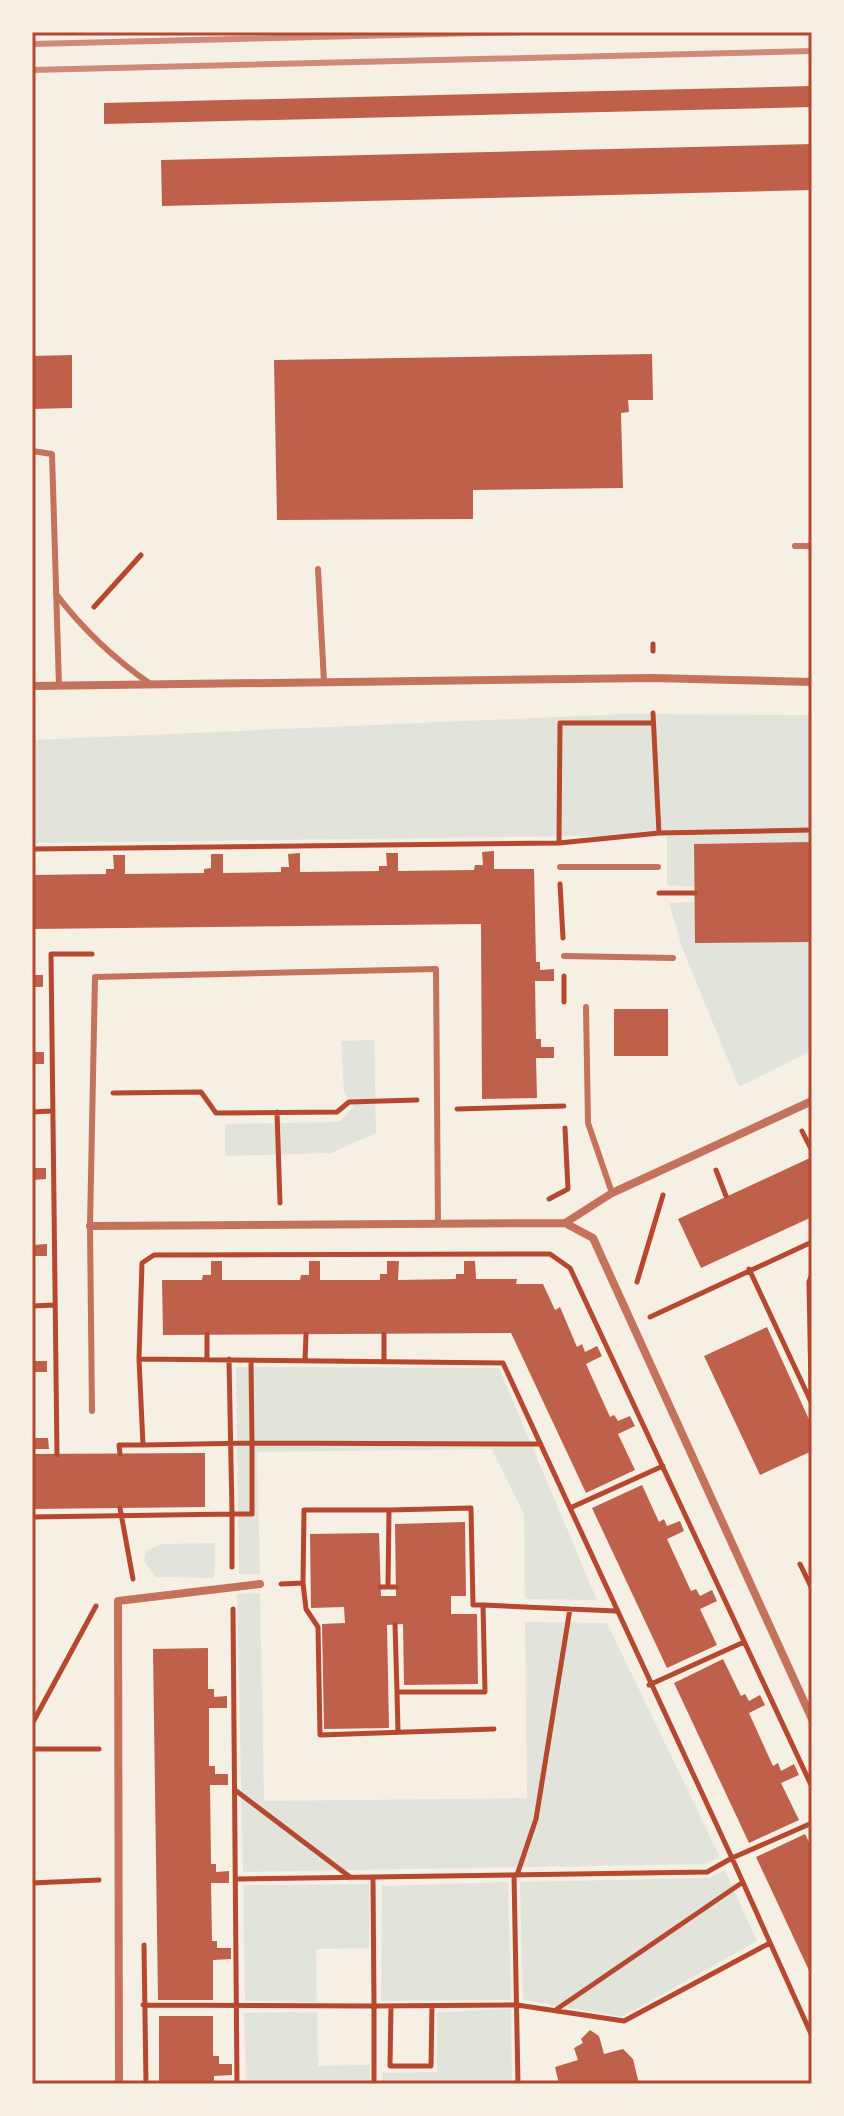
<svg xmlns="http://www.w3.org/2000/svg" width="844" height="2116" viewBox="0 0 844 2116" font-family="Raleway,sans-serif">
<style>
.green{fill:#e2e4dc}
.building{fill:#bf614a}
.lines{fill:none;stroke-linecap:round;stroke-linejoin:round}
.path{stroke:#b5482f;stroke-width:5}
.service{stroke:#c5725c;stroke-width:6}
.minor{stroke:#c5725c;stroke-width:8}
.rail{stroke:#cf8b77;stroke-width:6}
.neatline{fill:none;stroke:#b5482f;stroke-width:3}
</style>
<rect width="100%" height="100%" fill="#f6efe4"/>
<path class="green" d="M625,714l187,1v127l-118,2v43l-27,-2v-50l-635,8v-103z
M695,902v41l117,-1v108l-73,37 -57,-140 -13,-44z
M374,1040l2,93 -45,20 -106,3v-32l114,-2 15,-15 -10,-15 -3,-51z
M236,1367l263,1 98,232 -72,-1 -1,-85 -32,-65 -235,3 3,122h-21z
M215,1543l-1,35 -59,-1 -11,-16 2,-10 15,-7z
M260,1593l4,208 263,-3 -2,-176 82,1 113,234 -16,7 -461,8 -6,-278z
M725,1870l32,71 -135,76 -99,-17 -3,-118 189,-4z
M508,1882l3,118 -130,1 1,-115z
M369,1884v64l-53,1 1,53 -72,-1 -2,-116z
M511,2009l1,75h-130v-11l55,-1v-60z
M317,2012l1,54 52,-1v19h-124l-2,-71z"/>
<path class="building" d="M812,86v21l-708,17v-21z
M812,144v46l-650,16 -1,-46z
M652,354l1,46h-25l1,12 -8,1 2,75 -150,2v29l-196,1 -3,-160z
M72,355v53l-40,1v-53z
M812,842v100l-117,1 -1,-99z
M494,851v18h40l2,93h4v8l14,-1v12h-19l1,58h5v8h13v11h-18l1,40 -55,1 -1,-175 -449,5v-54l74,-1v-5h8l-1,-14h12v19l79,-1v-4l7,-1v-14h12v19l58,-1v-5h8l-1,-13 12,-1v19l79,-1v-5h8l-1,-13h12v18l76,-1 1,-5h8l-1,-13z
M32,975h11v12h-11z
M614,1009h54v47h-54z
M32,1052h12v12h-12z
M812,1157v60l-111,51 -23,-49z
M32,1168h14v11l-14,1z
M47,1244v12h-15v-11z
M211,1261h11v19h78l1,-5h8v-14h11v19h60v-6h7v-13h12l-1,19 58,-1v-5h8v-13h11l1,18h41l-1,5h27l12,26 5,-3 17,40 5,-3 3,8 12,-6 5,10 -16,8 24,53 4,-2 4,6 12,-5 5,10 -17,8 17,36 -49,23 -75,-160 -348,2 -1,-55h40l1,-5h8z
M767,1327l45,99v25l-52,24 -56,-119z
M32,1361h15v11h-15z
M32,1428l3,10h13l1,11h-17z
M205,1453v54l-173,2v-55z
M642,1485l17,37 5,-3 3,7 13,-5 4,10 -17,8 24,52 5,-2 4,7 12,-6 5,11 -17,8 17,36 -50,23 -75,-160z
M465,1522l1,74h-15v18h26l1,70 -74,1 -1,-61 -16,1 2,103 -65,1 -2,-105 23,-1 -1,-16 -33,1 -1,-74 69,-1 2,63h15l-1,-72z
M208,1648v41h6v8l13,-1v12h-18v58h6v8h13v11h-18l1,79h5v8l13,-1v12h-18l1,58h5v7h14v11l-18,1v40h-55l-5,-351z
M723,1659l18,37 4,-2 4,7 11,-6 5,10 -16,8 24,53 5,-3 3,8 13,-7 5,11 -18,8 18,37 -50,23 -75,-160z
M805,1834l7,14v129l-56,-120z
M159,2016h54v40h6v8h13v11l-18,1v8h-55z
M590,2030l9,6 5,18 19,-5 10,10 6,25h-80l-4,-17 23,-7 -4,-12 9,-5 -2,-4z"/>
<g class="lines">
<path class="path" d="M94,607l47,-52
M653,651v-7
M653,713l6,120
M559,843l100,-10 153,-3
M32,849l527,-6 1,-120h93
M560,884l3,54
M659,893h36
M564,976v26
M113,1093l88,-1 15,21 121,-1 12,-10 68,-2
M457,1109l107,-3
M32,1112l19,-1
M277,1112l3,91
M802,1131l10,20
M716,1170l10,26
M549,1199l19,-10 -3,-61
M749,1269l63,135
M637,1282l26,-87
M32,1306l23,-1
M650,1317l162,-75
M139,1359l364,4 229,495 80,-35
M207,1359v-25
M229,1359l3,155h20v-71l289,1
M305,1361l1,-27
M384,1362v-28
M811,1391l-2,-109 3,-8
M143,1445l109,-2 -1,-83
M120,1454l-1,-9h24l-4,-86 3,-96 12,-8 396,-1 20,14 242,519
M57,1455l-6,-501h41
M120,1508l13,71
M570,1508l93,-42
M389,1510l82,-2 2,97h10l2,87h-88l-2,-68
M32,1517l200,-3v53
M800,1564l12,25
M303,1583l3,26 12,18 2,108 174,-6
M281,1584l22,-1 1,-73h85l-1,77h8
M380,1587h8
M483,1605l132,6
M233,1609l4,475
M649,1685l95,-43
M397,1692l1,40
M32,1724l64,-118
M32,1749h67
M235,1790l115,87
M514,1875l4,209
M517,1875l19,-56 34,-210
M236,1879l471,-7 25,-14 80,178
M32,1883l67,-3
M144,1945l2,139
M143,2005l231,1 -1,-128
M391,2006l-1,60h41l1,-60
M557,2009l186,-127
M374,2084v-78l143,-1 107,16 146,-78"/>
<path class="service" d="M32,451l20,3 7,232
M795,546h17
M318,569l6,113
M56,594c28,37 58,65 96,91
M560,867h98
M564,956l109,2
M586,1007l2,116 24,70
M92,1411l-2,-185 5,-249 341,-8 2,255"/>
<path class="minor" d="M32,686l620,-8 160,4
M565,1223l28,15 219,481
M90,1226l475,-3 47,-30 200,-92
M119,2084l-1,-483 142,-17"/>
<path class="rail" d="M32,44l492,-12
M32,70l780,-19"/>
</g>
<rect width="844" height="2116" fill="none" stroke="#f6efe4" stroke-width="68"/>
<rect x="34" y="34" width="776" height="2048" class="neatline"/>
</svg>
